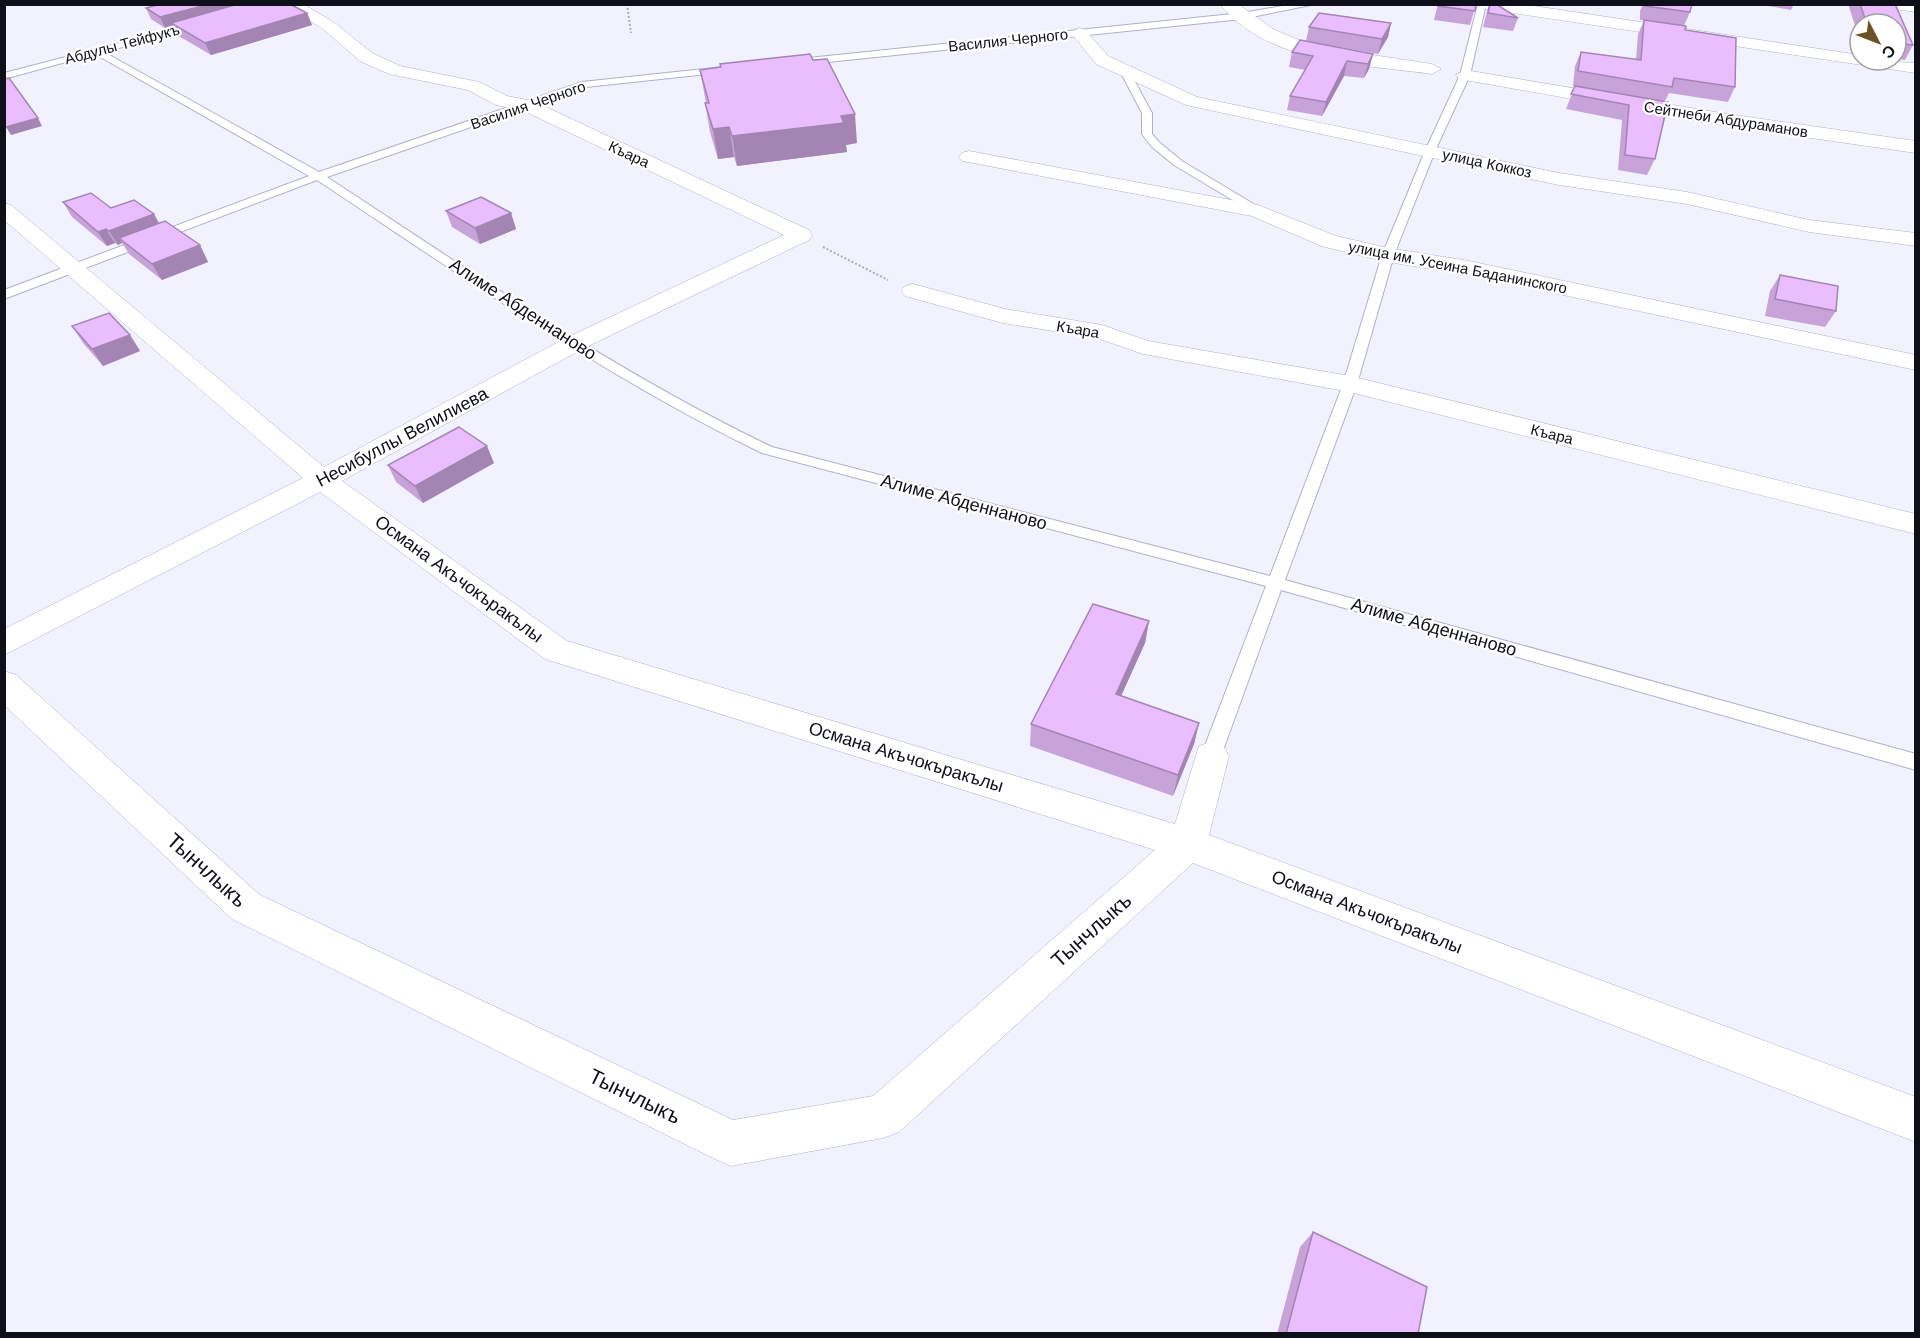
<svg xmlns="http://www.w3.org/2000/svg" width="1920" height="1338" viewBox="0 0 1920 1338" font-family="Helvetica,sans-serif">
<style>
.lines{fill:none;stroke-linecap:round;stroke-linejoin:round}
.lane-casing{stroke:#aeafcd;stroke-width:2}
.street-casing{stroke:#aeafcd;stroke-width:1}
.path{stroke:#adadba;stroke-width:2;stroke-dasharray:2 2;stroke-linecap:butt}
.lane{fill:#fff;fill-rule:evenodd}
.street{fill:#fff;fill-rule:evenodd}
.wall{fill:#c8a3da}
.shaded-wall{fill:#a384b2}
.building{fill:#e9bdfe;stroke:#a384b2;stroke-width:1.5}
.labels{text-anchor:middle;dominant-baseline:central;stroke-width:4.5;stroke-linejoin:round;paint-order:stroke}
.far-street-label{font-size:15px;fill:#0f0f1a;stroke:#fff}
.street-label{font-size:18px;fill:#0f0f1a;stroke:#fff}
.near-street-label{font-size:21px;fill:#0f0f1a;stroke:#fff}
</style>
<rect width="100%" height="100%" fill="#f2f2ff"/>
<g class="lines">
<g class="lane-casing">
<path id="lane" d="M1294,4h22l-74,15 -453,47 -5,-3 5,-3 453,-47z
M1478,4h8l-16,71 -35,76 -41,104 -37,129 -72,196 631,174v16l-635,-180 -60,166 -3,5 -7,3 -7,-3 -3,-5 65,-170 -504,-133c-157,-76 -300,-177 -445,-273l-313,119v-9l305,-114 -214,-122 -91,25v-6l197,-51v4l-97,26 215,120 263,-90 141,-15 3,1v4l-140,15 -259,90c145,95 288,195 445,270l498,129 73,-192 39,-129 43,-104 35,-76z
M1122,69h6l24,44v21l7,8 23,19 80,48v4h-8l-80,-48 -23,-19 -9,-12v-21l-22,-42z"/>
</g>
<g class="street-casing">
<path id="street" d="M283,4h20l32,19 37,30 28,13 79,16 28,14 26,5 276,129 3,5 -3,5 -227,109 -240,132 225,160 608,183 24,-78 12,-4 12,4 6,10 -20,79 707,262v45l-723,-279 -294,269 -16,6 -152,28 -16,-7 -483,-240 -228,-214v-34l12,4 244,220 473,225 140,-24 282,-246 -610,-191 -225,-167 -316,163v-26l299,-151 -299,-258v-17l7,2 313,262 240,-128 220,-104 -262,-125 -26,-5 -28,-15 -79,-16 -29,-13 -37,-32z
M1220,4h18l35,25 40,17 119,18 9,5 -9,5c-69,-10 -164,-9 -212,-70z
M1478,4h43l339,51v5l56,3v10l-430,-64z
M1886,4h30v8l-22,-3z
M1079,28l6,2 23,26 89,41 362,76 128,19 122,28 107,13v13l-107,-14 -122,-28 -128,-19 -373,-80 -90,-41 -25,-31z
M1465,70l262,44 189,27v12l-189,-27 -268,-47 -3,-4z
M969,151l289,54 78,31 52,12 81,13 447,94v15l-447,-95 -81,-13 -67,-16 -69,-30 -290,-55 -3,-4 3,-4z
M913,284l92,25 97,16 46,16 202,35 566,138v20l-566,-142 -207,-38 -46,-16 -94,-15 -98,-27 -4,-5 4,-5z"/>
</g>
<path class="path" d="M627,4l4,29
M823,247l65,33"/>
<use href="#lane" class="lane"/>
<use href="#street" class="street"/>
</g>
<path class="wall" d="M1438,4h38l-6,21 -36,-5z
M1489,4l29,14 -5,13 -30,-4z
M1643,4h49l-2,8 -6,14 1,4 50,57 -7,15 -59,-9 -4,8 -10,58 -8,16 -29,-5 4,-50 -56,-11 9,-23h-2l2,-20 6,-14 55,8 2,-26 6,-14h-4v-9z
M1757,4h37l-3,6z
M1848,4h47l18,41 -8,15 -9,-1v-35h-36v17z
M146,8l161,5 5,12 -101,30 -34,-20 -4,-9 -8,2 -14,-9z
M1391,23l-3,14 -10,17 -72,-13 3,-14z
M1292,52l81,2 -4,15 -5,9 -20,-2 -22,40 -35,-6 3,-14 15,-26 -16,-3z
M720,64l137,79 -11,2 1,7 -110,14 -3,-9 -16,2 -8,-27 -5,-29h1l-6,-33 20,-2z
M63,202l91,12 5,9 41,22 8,17 -46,18 -33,-26 -7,-11 -4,2 -3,-2 -8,3 -35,-29z
M446,211l65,2 5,16 -36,15 -28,-17z
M1780,275l56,36 -11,16 -60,-11 5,-25z
M72,326l58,9 10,16 -37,15 -20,-23z
M494,463l-71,40 -27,-21 -8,-17z
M1149,621l-4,22 -24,53 78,27 -5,21 -21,52 -143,-50 1,-22z
M1313,1232l105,102h-141l23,-87z"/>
<path class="shaded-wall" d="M210,4h46l-85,19 2,3 -8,2 -5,-11z
M307,13l5,12 -101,30 -6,-12z
M1391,23l-3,14 -10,17 4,-15z
M1373,54l-4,15 -5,9 4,-14z
M1347,61l-3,15 -22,40 4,-14z
M855,114l2,29 -11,2 1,7 -110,14 -5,-30 109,-20z
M38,118l4,8 -31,9 -5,-8z
M729,127l5,30 -16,2 -5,-30z
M511,213l5,16 -36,15 -5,-16z
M154,214l8,15 -43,9 3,5 -4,2 -9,-14z
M106,229l9,14 -8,3 -9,-14z
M200,245l8,17 -46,18 -10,-16z
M130,335l10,16 -37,15 -11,-17z
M487,446l7,17 -71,40 -8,-17z
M1149,621l-4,22 -33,73 4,-22z
M1199,723l-5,21 -21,52 5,-21z"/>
<path class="building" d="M161,4h49l-50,13 -14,-9z
M238,4h52l17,9 -102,30 -34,-20z
M1438,4h38l-1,7 -37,-5z
M1490,4h6l22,14 -30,-5z
M1645,4h47l-2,8 -45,-6z
M1860,4h35l18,41 -17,-2v-19h-29z
M1319,13l72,10 -9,16 -73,-12z
M1644,20l42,6 -1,4 51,8 -1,49 -61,-9 -2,9 -94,-16 3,-19 60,8z
M1300,40l73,14 -5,10 -21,-3 -21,41 -36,-6 23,-40 -21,-4z
M810,54l3,6 14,-1 28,55 -14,2 3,7 -112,13 -3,-9 -16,2 -8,-26h4l-9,-33 21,-3 -1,-3z
M9,78l29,40 -32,9 -2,-2v-46z
M1575,86l93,16 -13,57 -30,-4 4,-50 -58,-11z
M91,193l20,15 23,-8 20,14 -45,17 -3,-2 -8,3 -35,-30z
M481,197l30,16 -36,15 -29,-17z
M165,221l35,24 -48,19 -33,-26z
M1780,275l58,11 -2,25 -61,-12z
M109,313l21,22 -38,14 -20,-23z
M459,427l28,19 -72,40 -27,-21z
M1093,604l56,17 -33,73 83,29 -21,52 -147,-51z
M1313,1232l114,55 -9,47h-132z"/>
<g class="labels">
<g class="far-street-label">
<text transform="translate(1008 40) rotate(-6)">Василия Черного</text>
<text transform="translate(122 44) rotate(-15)">Абдулы Тейфукъ</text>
<text transform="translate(528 105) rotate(-19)">Василия Черного</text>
<text transform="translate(1726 119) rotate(9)">Сейтнеби Абдураманов</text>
<text transform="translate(629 154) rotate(25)">Къара</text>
<text transform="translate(1487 163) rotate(12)">улица Коккоз</text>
<text transform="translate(1458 267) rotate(11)">улица им. Усеина Баданинского</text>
<text transform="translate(1078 329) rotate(10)">Къара</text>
<text transform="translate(1552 434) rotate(14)">Къара</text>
</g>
<g class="street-label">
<text transform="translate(523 309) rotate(33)">Алиме Абденнаново</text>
<text transform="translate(402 437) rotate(-28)">Несибуллы Велилиева</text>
<text transform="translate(964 502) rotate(15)">Алиме Абденнаново</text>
<text transform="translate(459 579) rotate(36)">Османа Акъчокъракълы</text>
<text transform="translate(1434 627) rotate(16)">Алиме Абденнаново</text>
<text transform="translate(906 757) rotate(17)">Османа Акъчокъракълы</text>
<text transform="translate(1367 912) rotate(21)">Османа Акъчокъракълы</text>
</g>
<g class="near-street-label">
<text transform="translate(207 870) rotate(42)">Тынчлыкъ</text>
<text transform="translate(1091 930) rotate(-42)">Тынчлыкъ</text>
<text transform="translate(635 1096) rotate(26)">Тынчлыкъ</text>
</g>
</g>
<rect width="1920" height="1338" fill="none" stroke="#0f0f1a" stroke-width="12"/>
<g transform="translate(1878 42) rotate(132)"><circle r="28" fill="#ffffff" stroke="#9f9fa3" stroke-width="1.5"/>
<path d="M0-4.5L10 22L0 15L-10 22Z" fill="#6c5123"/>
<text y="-9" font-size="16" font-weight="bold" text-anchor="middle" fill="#0f0f1a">С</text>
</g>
</svg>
